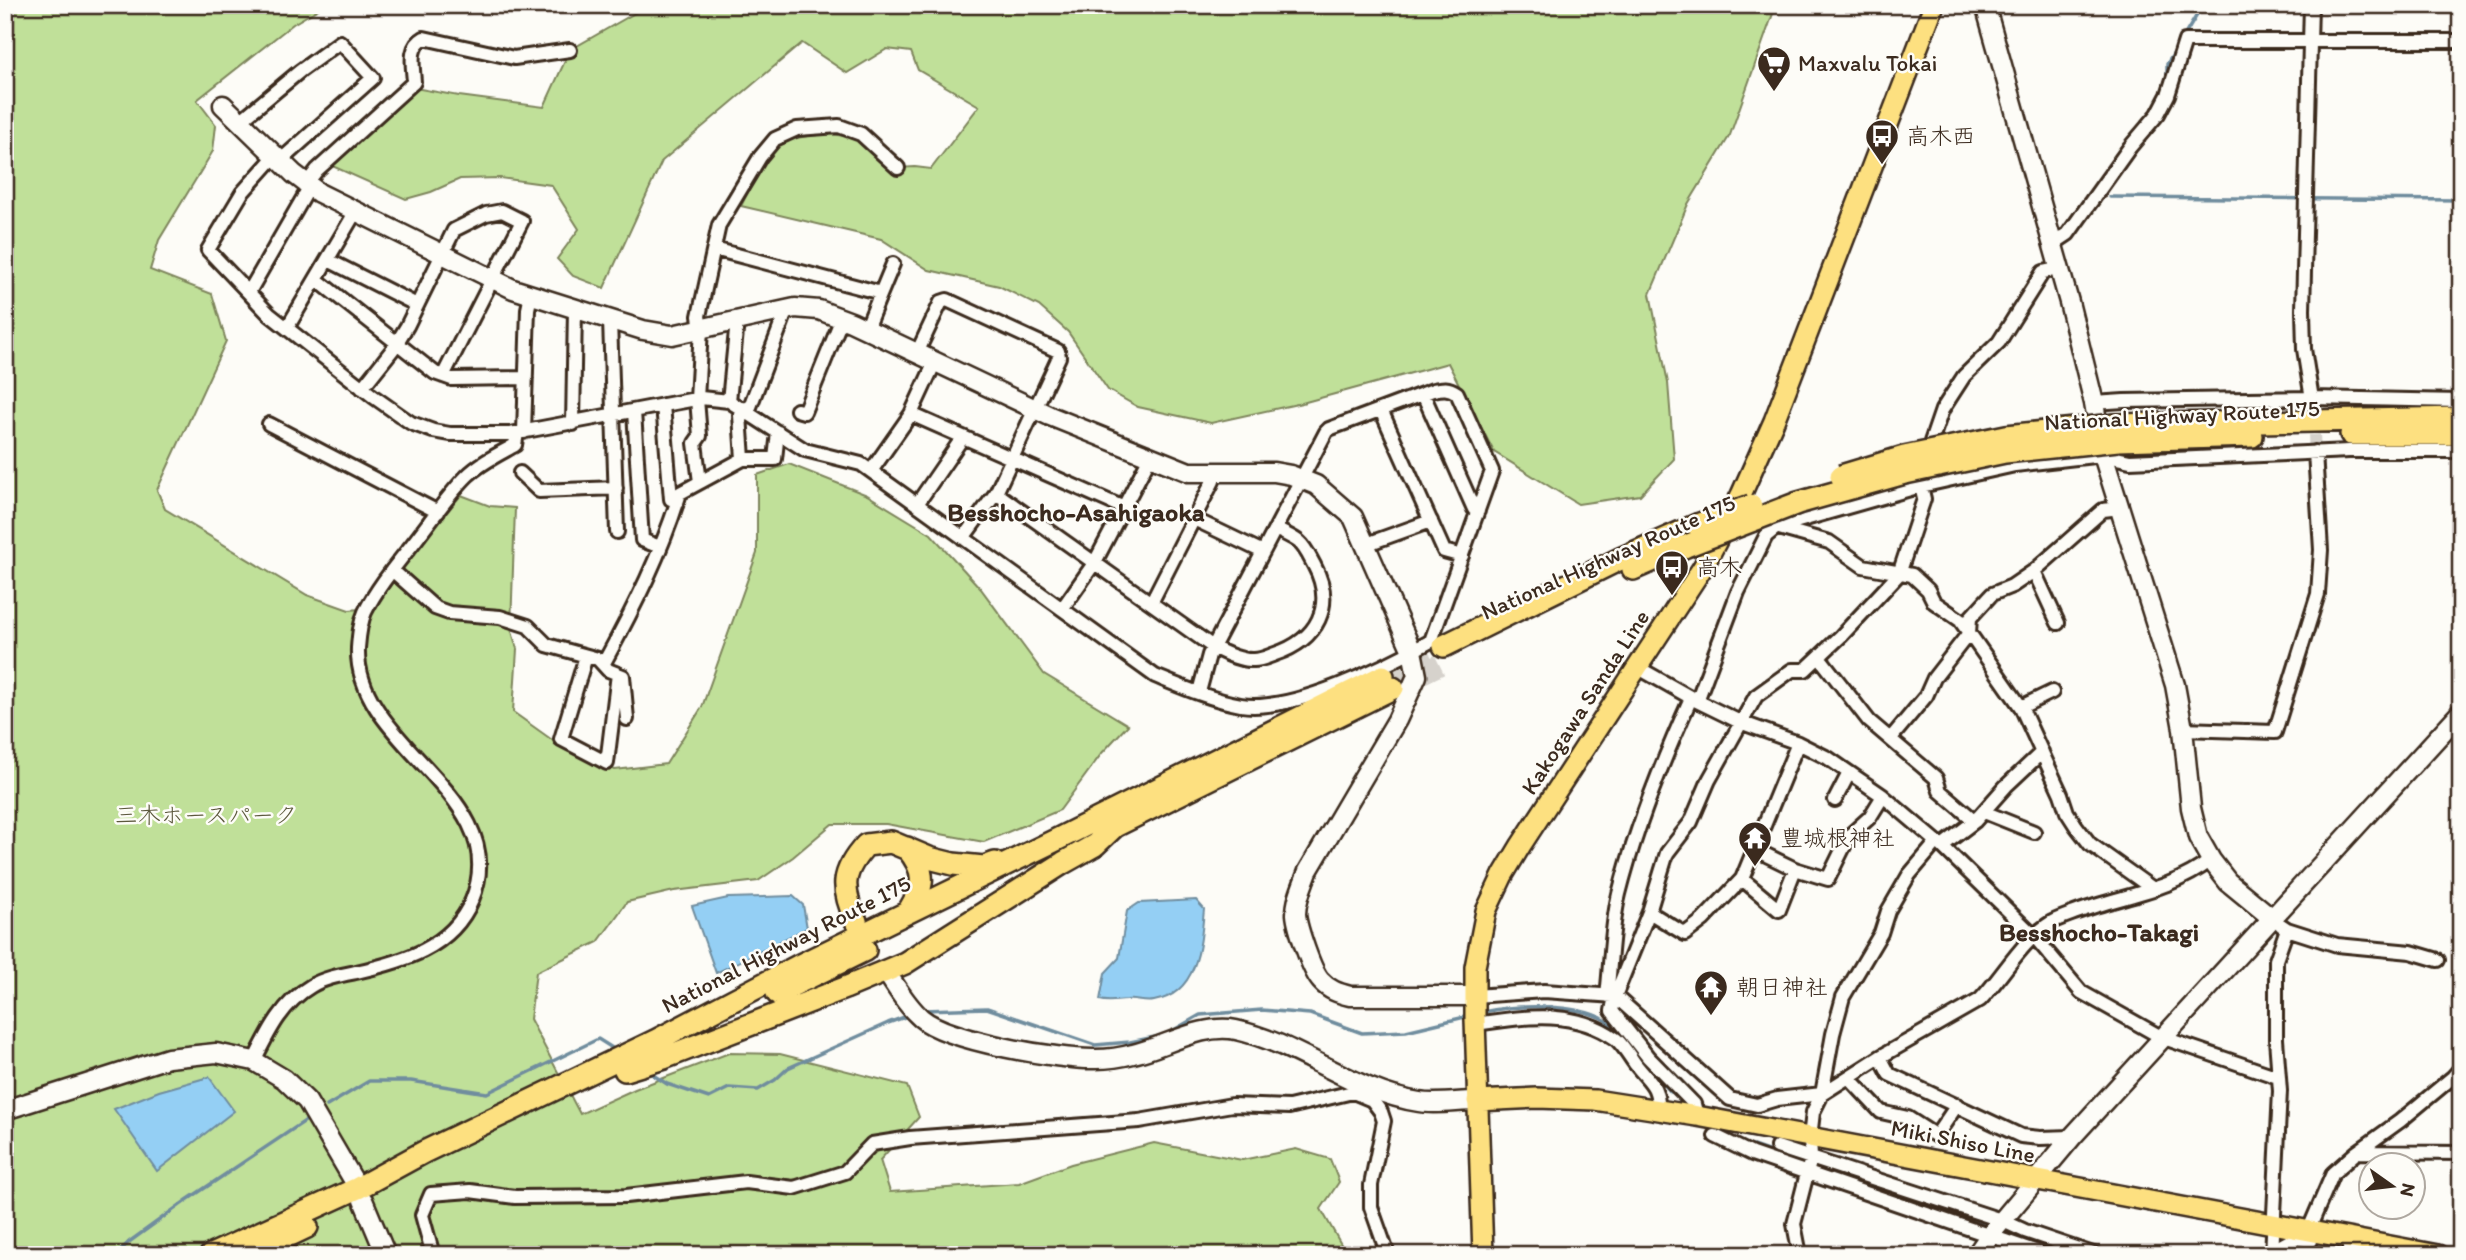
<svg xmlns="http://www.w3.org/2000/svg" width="2466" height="1260" viewBox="0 0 2466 1260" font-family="Itim,'Klee One',sans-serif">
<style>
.green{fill:#c0e099;stroke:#7e855c;stroke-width:2}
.water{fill:#94cff4;stroke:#708d9e;stroke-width:2}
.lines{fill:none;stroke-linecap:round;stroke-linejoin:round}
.stream{stroke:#708d9e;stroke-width:3.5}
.street-tunnel{stroke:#d6d2cc;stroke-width:12;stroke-dasharray:12 6;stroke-linecap:butt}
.highway-tunnel{stroke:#d6d2cc;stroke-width:21;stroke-dasharray:21 10;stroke-linecap:butt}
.street-casing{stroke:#3b2a1e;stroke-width:18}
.secondary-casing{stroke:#3b2a1e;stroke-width:23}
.primary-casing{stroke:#3b2a1e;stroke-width:24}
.highway-casing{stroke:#3b2a1e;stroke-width:26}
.street{stroke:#fdfcf7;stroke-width:12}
.secondary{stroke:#fdfcf7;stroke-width:18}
.primary{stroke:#fde080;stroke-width:19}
.highway{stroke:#fde080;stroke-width:21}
.highway-bridge-casing{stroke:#3b2a1e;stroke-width:26;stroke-linecap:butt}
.highway-bridge{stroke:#fde080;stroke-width:21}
.labels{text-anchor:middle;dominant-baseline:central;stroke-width:5;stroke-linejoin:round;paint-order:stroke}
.poi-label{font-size:23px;fill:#3b2a1e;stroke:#fdfcf7;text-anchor:start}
.street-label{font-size:23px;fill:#3b2a1e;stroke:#fdfcf7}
.park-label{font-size:23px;fill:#5c583d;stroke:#fdfcf7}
.quarter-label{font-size:26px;font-weight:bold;fill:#3b2a1e;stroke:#fdfcf7}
</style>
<rect width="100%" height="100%" fill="#fdfcf7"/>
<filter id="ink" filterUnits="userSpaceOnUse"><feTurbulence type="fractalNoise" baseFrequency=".0143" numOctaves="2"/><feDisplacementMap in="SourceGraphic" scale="14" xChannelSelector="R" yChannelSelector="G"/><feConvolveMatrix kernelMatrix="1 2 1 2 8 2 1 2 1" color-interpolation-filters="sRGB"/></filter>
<g filter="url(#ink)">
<path class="green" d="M5,5h320l-32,19 -96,76 19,25 -3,26 -54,89 -9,30 62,24 14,47 -69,149 8,19 142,86 42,15 24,-2 31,-43 57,-70 29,11 25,2 -4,120 6,21 -4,63 42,30 60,28 51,-6 36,-57 55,-154v-78l32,-11 78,31 64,39 50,55 63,85 84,51 -26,28 -42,57 -76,32 -98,-18h-54l-39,33 -35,24 -84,10 -47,11 -29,40 -62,30 -6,47 50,95 55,-25 94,-36 51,1 127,32 12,31 -39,43 10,32 129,-9 52,-19 83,-21 88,17 54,-11 34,10 9,23 -18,27 26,46h-1342z
M649,5h1127l-46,130 -42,69 -38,90 18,89 6,76 -34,36 -62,9 -84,-52 -46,-89 -146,40 -91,20 -73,-16 -30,-17 -40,-58 -29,-26 -40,-20 -70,-16 -48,-31 -140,-33 18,-36 13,-21 20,-10 30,-6 31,4 45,31 17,-1 16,2 48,-63 -61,-36 -7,-18 -24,-3 -40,24 -45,-30 -140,118 -58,127 -31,-12 -16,-17 22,-30 -28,-44 -51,-7 -40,1 -29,13 -25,7 -76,-34 85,-77 44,8 85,11 26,-57z"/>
<path class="water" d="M793,896l10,9 4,23 -91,45 -24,-67 36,-8z
M1196,900l8,9c-3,35 -6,85 -50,92 -9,2 -18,-2 -27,-1 -10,0 -17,3 -27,0l5,-27 14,-15 8,-47 12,-8z
M209,1077l25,34 -77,60 -43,-62 45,-18z"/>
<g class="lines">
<path class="stream" d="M2183,38l20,-33
M2167,79v-15l12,-19
M2110,197l351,3
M924,1010l63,-2 108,37 35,-3 35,-7 35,-20 62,-5 48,4 52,19 44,-2 63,-15
M1483,1012c31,-7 93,-9 122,8 6,3 10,10 15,16
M1630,1046l41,46
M647,1071l20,13 42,14 20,-10 29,2 17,-10 13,-12 100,-45 22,-8
M327,1106l42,-25h42l76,12 111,-54 19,12
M1753,1146l236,81
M2000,1231l65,24
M116,1255l13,-13 58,-42 118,-79"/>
<path class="street-tunnel" d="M2312,399l3,53"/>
<path class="highway-tunnel" d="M1383,676l61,-30
M1393,688l50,-25"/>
<g class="street-casing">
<path id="street" d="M2311,5l-8,305 1,39 8,50
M240,121l60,-50 40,-29 33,36 -93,83
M275,156l-33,37 -34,57 61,64 105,83 37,26 22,8 17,3h60l191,-36 28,3 76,49 56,14 294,212c27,11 57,24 86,29 52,8 145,-39 190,-64l61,-170 -35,-78c-9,-6 -14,-5 -24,-3l-104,39 -3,3 -117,223 -10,37
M306,184l11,-14 97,-88c-1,-17 -6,-35 10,-44l90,20 56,-8
M2053,244l15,-10 62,-87 28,-33 10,-19 17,-54h276
M714,249l167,44
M328,260l89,45
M316,279l119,94 17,6 74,-1
M249,292l61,-106
M610,320l7,212
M287,328l69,-117
M866,329l27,-65
M917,353l24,-51 6,-2 111,51 1,6 -63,136 -33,45
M362,388l31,-39 14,-23 47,-96 32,-16 16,-3 20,10 -79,155
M1423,394l51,115 4,2
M729,401l8,-80
M2094,403l30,-2 188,-3 149,3
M663,405l8,94 6,2
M742,408l-2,7 3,44
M797,410l7,2 38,-94
M1381,410l63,141 18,5
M634,411l8,129 18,7
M748,412l36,-95 -2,-6
M911,414l213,94
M269,424l169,88
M573,424l2,-115
M524,432l4,-123 3,-14
M1929,454l2,-12 11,-32 22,-34 35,-34 44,-70 15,-3
M871,471l40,-57 24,-52
M520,473l19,18 77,-3
M700,482l-5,-39 5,-7 -3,-37 4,-70 -2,-13 20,-91 41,-68 15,-18 22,-10 42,-3 22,8 37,34
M996,493l217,154c11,6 28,14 41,13 7,0 15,-4 21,-6 42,-14 61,-48 39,-89 -4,-7 -8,-17 -15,-23 -6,-5 -16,-9 -23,-13
M917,504l46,-67
M1194,519l69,33
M1779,528l50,14 34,24 49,9 16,15 6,12 26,18 61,87 40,87 6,18 9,14 14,18 63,45
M1367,544l64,-23
M392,570l43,38 14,5 51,4 28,9 19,19 51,14 10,11 15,6 4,43
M2034,571l24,52
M1151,603l62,-122 1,-8
M1062,609l33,-47 55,-105
M586,656l-25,83 46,24 11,-89
M1820,658l49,63 67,57 4,13 35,30
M602,662l3,-1c29,-53 57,-109 75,-168l63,-34h32l3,-27
M1637,667l60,34 43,21 58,21 30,15 55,38 59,50 92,90 47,56 80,45 117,40
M1697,701l41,-109 28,-56 11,-9 144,-41 94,-21 88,-10 27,6 219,-10h112
M2021,707l31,-15
M2183,729l92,3 43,-138 3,-44 -6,-98
M1891,738l35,-42 8,-18 35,-45 1,-15 22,-24 20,-8 22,-15 69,-61 17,-2
M1835,800l14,-27
M1984,812l50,20
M1942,846l33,-25 31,-35 36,-34
M1754,849l41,20 33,10 21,-43 21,-19 13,-21
M1742,879l37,31 16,-41
M1649,912l18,-59 24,-31 18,-42 47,-84 36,-26h13l36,-34 58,-62 25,-75 -3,-13 3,-7
M2281,925l6,4 50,16 74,7 27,8
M1475,996l69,-5 71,5 115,103 27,6 20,-6 45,-5 58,-37 100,-57c24,-25 41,-59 72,-78 8,-4 17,-7 25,-10 46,-17 94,-21 134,-52
M1607,996c4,-33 4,-69 12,-102 17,-68 43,-132 72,-196
M1475,1024c49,-7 98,-16 141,15 8,7 14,18 20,26 16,20 21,19 23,46
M1880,1057l9,17 132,62 19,2 32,-1
M254,1061c14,-28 28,-58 57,-75 13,-8 30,-11 45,-14 46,-10 96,-24 116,-72 43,-105 -118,-154 -114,-252 1,-13 2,-25 7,-36 11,-22 27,-42 42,-61 20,-24 38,-53 60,-75 13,-13 32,-22 48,-31l2,-12
M1849,1078l32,34 27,6 28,18 21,-31
M1697,1116l-3,-12 -46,-47 -36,-46 3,-15 34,-84 36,22 18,-14 39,-41 56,-136
M1715,1136l37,18 294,101
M1777,1147l224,73 24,11 71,24
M2357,1152l104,1
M2309,1229l24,-56 24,-21 43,-31 53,-44 8,-9
M2349,1248l35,7
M2273,1250l22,-12 16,3
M433,1255l-11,-40 9,-21 39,-3 45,6 111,-1 120,-14 48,6 51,-16 27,-28 38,-6 229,-17 93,-16 57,2 64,-15 19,8 9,12 3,9 -13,64v22l17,48
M1800,1255l-6,-31 17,-66 -1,-20 3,-26 9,-18 11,-60 10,-37 38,-64 7,-22 21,-36 27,-32
M2272,1255l8,-164 -4,-52v-79l11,-31"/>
</g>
<g class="secondary-casing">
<path id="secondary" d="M1985,5l84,297 25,101 9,52 72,230 8,44 8,79 7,29 13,23 17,22 44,36
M223,105l71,69 25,19 194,96 130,41 29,5 123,-27 24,2 32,12 199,94 139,56h85l17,3 25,10 37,32 59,134 5,25 -20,44 -89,151c-5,14 -12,28 -12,43 1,13 16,58 25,67 8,9 17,12 29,15h125
M886,972c11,16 21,34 35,46 27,23 139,42 175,41 12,0 26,-2 37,-5 32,-7 69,-31 103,-24 64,14 117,62 183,72 18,3 39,-1 58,-1
M5,1110l163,-52 48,-5 38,8 30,18 23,22 51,87
M363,1200l23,55
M1976,1255l14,-20 82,-98 389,-425"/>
</g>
<g class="primary-casing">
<path id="primary" d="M1477,1101l60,-3 58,2 102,16 741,139
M1483,1255l-8,-235v-53l11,-56 17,-36 18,-30 182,-278 38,-72 33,-74 160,-416"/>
</g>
<g class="highway-casing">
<path id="highway" d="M2115,425l346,-7
M2351,434h110
M2118,440l134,-4
M1633,569l53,-23
M1444,646l176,-87 77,-34
M1107,830l286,-142
M907,848c21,26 17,38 1,64
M856,921c-15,-33 -15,-49 10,-76l25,-3 38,16 24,6 31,3 11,-4
M777,993l88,-43
M625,1070l39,-12 181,-70 60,-25 158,-100 32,-18 21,-20
M211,1255l147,-67 66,-36 231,-111 143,-75 258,-126 327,-164
M248,1255l59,-28"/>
</g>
<use href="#street" class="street"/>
<use href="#secondary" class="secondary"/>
<use href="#primary" class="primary"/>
<use href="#highway" class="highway"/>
<g class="highway-bridge-casing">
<path id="highway-bridge" d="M1841,476l63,-19 102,-21 109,-11
M1697,525l54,-19
M1686,546l112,-43 107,-30 100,-21 113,-12"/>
</g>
<use href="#highway-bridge" class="highway-bridge"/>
</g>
</g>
<defs>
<g id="supermarket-pin" transform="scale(1.75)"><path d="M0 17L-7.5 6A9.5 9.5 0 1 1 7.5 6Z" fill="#3b2a1e" stroke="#fdfcf7"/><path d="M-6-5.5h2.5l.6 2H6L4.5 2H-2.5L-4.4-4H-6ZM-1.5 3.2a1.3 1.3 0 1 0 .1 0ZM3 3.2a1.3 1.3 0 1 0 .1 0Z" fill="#fff"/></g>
<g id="bus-pin" transform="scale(1.75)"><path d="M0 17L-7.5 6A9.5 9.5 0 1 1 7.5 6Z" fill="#3b2a1e" stroke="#fdfcf7"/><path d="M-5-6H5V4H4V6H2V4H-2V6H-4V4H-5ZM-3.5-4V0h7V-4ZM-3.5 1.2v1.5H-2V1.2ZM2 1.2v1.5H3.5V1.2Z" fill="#fff"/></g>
<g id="temple-pin" transform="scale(1.75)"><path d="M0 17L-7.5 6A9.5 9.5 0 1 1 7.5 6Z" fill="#3b2a1e" stroke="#fdfcf7"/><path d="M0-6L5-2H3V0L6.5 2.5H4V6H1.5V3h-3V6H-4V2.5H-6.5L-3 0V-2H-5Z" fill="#fff"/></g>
</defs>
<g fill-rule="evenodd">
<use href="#supermarket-pin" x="1774" y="63"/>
<use href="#bus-pin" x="1882" y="136"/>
<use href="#bus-pin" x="1672" y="567"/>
<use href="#temple-pin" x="1755" y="838"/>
<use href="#temple-pin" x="1711" y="987"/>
</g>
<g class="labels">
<g class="poi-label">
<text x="1798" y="63">Maxvalu Tokai</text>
<text x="1906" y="136">高木西</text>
<text x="1696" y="567">高木</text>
<text x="1780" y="838">豊城根神社</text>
<text x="1736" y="987">朝日神社</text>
</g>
<g class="street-label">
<text transform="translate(2182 415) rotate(-3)">National Highway Route 175</text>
<text transform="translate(1608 557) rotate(-24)">National Highway Route 175</text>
<text transform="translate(1585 702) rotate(-57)">Kakogawa Sanda Line</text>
<text transform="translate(786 944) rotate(-27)">National Highway Route 175</text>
<text transform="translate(1963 1141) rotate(11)">Miki Shiso Line</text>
</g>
<g class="park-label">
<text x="206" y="815">三木ホースパーク</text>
</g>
<g class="quarter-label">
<text x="1076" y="512">Besshocho-Asahigaoka</text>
<text x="2099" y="932">Besshocho-Takagi</text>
</g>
</g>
<rect width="2466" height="1260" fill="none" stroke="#fdfcf7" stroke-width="28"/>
<rect x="14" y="14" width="2438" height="1232" fill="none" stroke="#3b2a1e" stroke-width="2.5" filter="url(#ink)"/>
<g transform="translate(2392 1186) rotate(104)"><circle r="33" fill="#fdfcf7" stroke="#afa8a0" stroke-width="2"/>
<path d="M0-5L12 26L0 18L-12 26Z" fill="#3b2a1e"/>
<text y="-10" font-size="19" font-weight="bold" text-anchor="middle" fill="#3b2a1e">N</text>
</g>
</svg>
